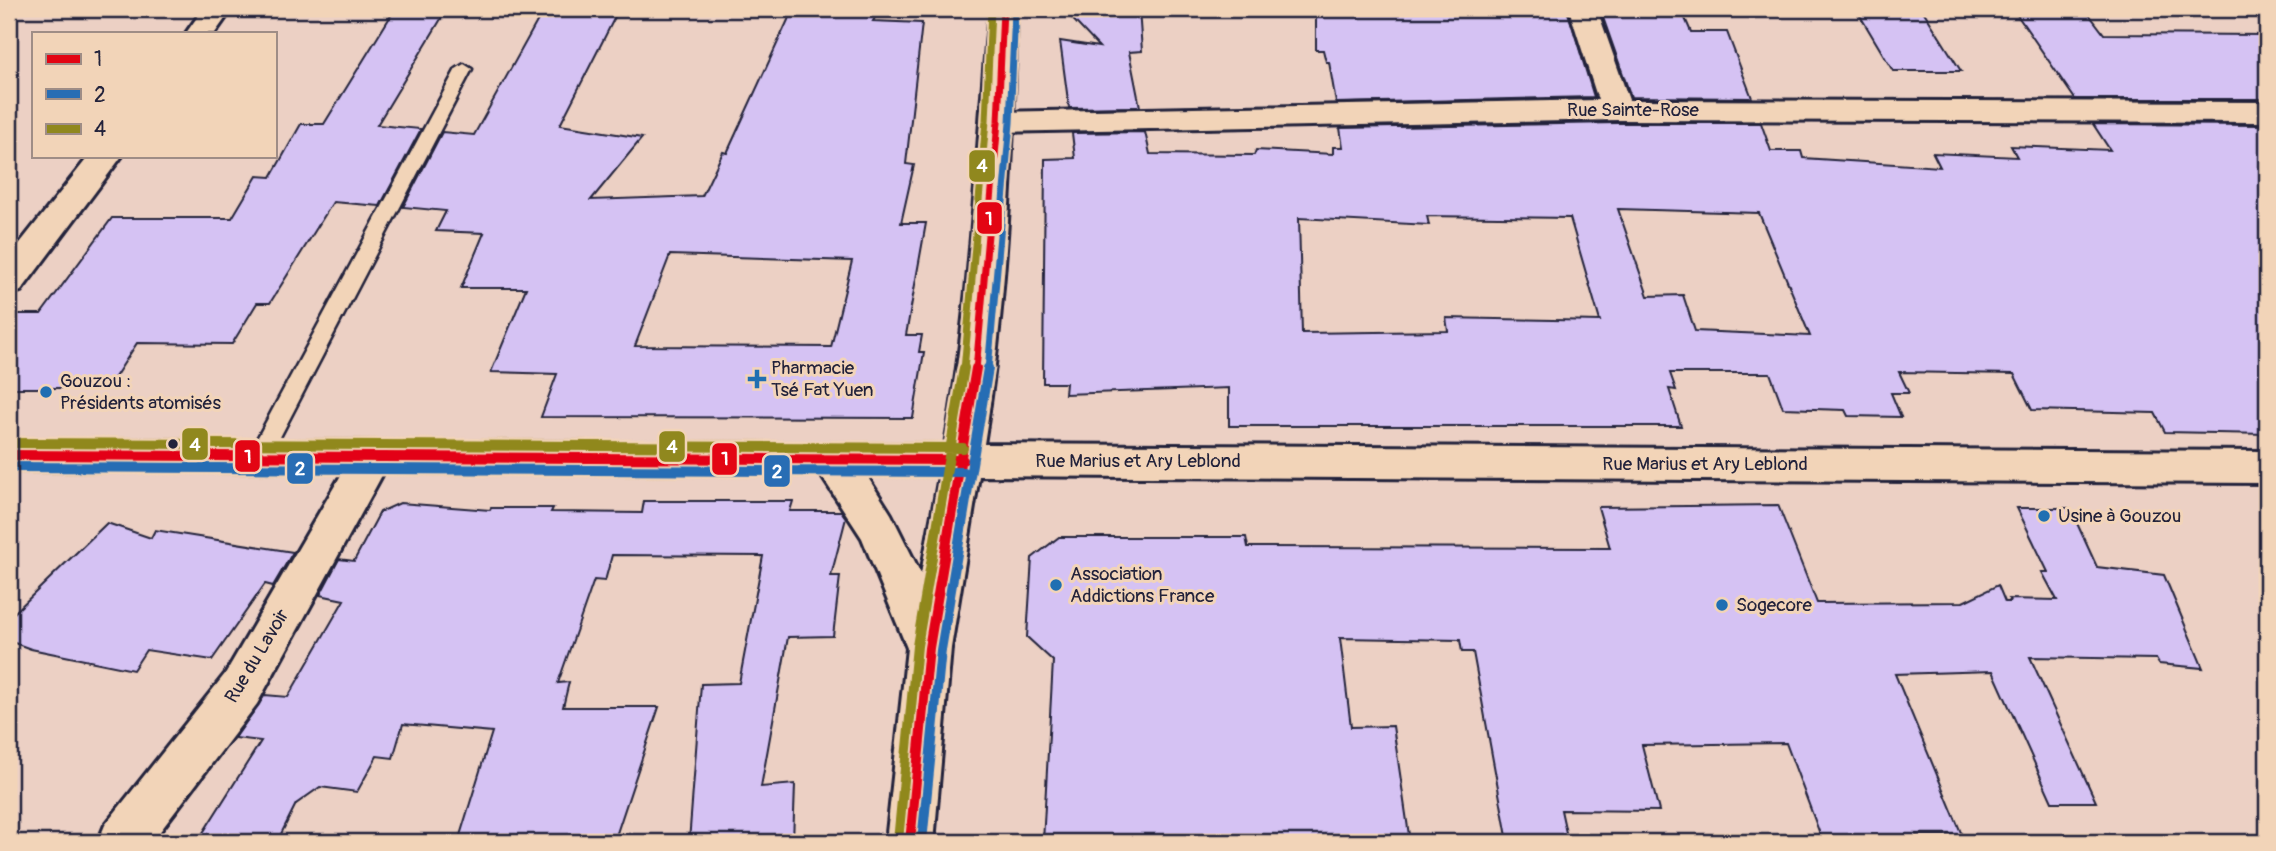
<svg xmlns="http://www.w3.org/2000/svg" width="2276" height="851" viewBox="0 0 2276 851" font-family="Pangolin,sans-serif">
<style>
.building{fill:#d5c2f3;stroke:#22223b;stroke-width:2;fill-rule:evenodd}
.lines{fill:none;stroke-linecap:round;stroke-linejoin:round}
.service-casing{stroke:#22223b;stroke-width:5}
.minor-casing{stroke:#22223b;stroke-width:6}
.tertiary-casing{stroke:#22223b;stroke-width:6}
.service{fill:#f2d4b8;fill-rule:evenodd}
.minor{fill:#f2d4b8;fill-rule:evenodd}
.tertiary{fill:#f2d4b8;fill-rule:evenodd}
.bus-1-far1-casing{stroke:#f2d4b8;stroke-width:11}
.bus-1-casing{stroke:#f2d4b8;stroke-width:15}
.bus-2-far1-casing{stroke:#f2d4b8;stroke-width:11}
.bus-2-casing{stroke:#f2d4b8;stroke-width:15}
.bus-3-far1-casing{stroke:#f2d4b8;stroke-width:11}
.bus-3-casing{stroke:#f2d4b8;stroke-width:15}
.bus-1-far1{stroke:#e30513;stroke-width:7}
.bus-1{stroke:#e30513;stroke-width:10}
.bus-2-far1{stroke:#286db4;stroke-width:7}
.bus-2{stroke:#286db4;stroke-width:10}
.bus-3-far1{stroke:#90881e;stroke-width:7}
.bus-3{stroke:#90881e;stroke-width:10}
.poi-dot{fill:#1f6fb2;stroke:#f2d4b8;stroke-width:2.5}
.bus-dot{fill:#22223b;stroke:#f2d4b8;stroke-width:2.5}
.labels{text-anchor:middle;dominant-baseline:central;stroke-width:6;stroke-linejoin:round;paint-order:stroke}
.street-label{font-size:19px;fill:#22223b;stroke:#f2d4b8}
.poi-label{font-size:19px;fill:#22223b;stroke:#f2d4b8;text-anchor:start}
.line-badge{stroke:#f2d4b8;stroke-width:2.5}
.badge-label{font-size:19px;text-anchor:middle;font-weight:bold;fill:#fff}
</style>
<rect width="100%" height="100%" fill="#ecd0c4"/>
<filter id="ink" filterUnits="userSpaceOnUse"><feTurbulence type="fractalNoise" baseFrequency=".0143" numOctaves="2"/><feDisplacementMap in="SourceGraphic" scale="14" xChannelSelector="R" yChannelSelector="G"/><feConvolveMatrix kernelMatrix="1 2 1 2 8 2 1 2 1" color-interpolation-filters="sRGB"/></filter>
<g filter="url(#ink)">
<path class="building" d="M395,9h52l-70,116 44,4 -41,77 -47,-4 -63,101h-13l-25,41 -95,-1 -29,45h-99v-74h32l71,-96h120l25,-42 14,1 30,-53h23z
M544,9h75l-59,116 82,13 -51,62 111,-4 21,-44 4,1 66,-144h87l-7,12 49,2 -16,141 8,1 -13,58h25l-20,112h16l-3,17h5l-11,66 -372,-1 16,-43 -66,-2 35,-84h-65l23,-55 -48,-2 10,-20 -43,-4 39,-75 32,3zM670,255l182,6 -21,86 -196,-1z
M1063,9h76l3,42 -13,1 11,55 -71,1 -9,-67 39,6z
M1316,9h251l27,88 -258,6 -7,-41h-3l-3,-12h-7z
M1600,9h81l10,23h36l25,66 -121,-1z
M1856,9h66l39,62h-68z
M2013,9h72l19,25 163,1v64h-192z
M1617,123h144l10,28h30l2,7 137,9 -7,-14 84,4 -6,-11 99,4 -17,-26 174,1v309l-102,-2 -10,-19 -123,-3 -18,-36 -115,-2 10,21h-18l10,24 -53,-1 -3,-6 -62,-2 -13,-35h-100l6,17 -7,-1 12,37h-452v-38l-164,6 1,-11h-23l2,-224 30,-1 -3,-25 73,-1 5,22 104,1 2,-5 77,4v-7h10l-3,-19zM1618,209l141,4 51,123 -115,-5 -12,-36 -35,1zM1427,216l143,2 30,103 -154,-3 2,13 -146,2 -3,-115 130,7z
M644,501h149l-3,10h51l5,7 -15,58h9l-7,60 -45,1 -27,150 34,-3 -2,58h-104l12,-158 38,-1 24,-127 -151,-1 -7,26 -11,-1 -36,103 11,-1 -6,25h96l-45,135h-156l34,-110 -89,-8 -10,34 -16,-2 -20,36 -37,-5 -24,17 -19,38 -76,-6 60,-95 -26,-3 30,-43 23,2 56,-97 -24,-5 19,-36 15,2 26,-49 20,-9 90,7 1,-2h62l-2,4 91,1z
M1778,505l39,98 146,-1 35,-17 7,17h5l-1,-3 48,1 -15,-28h6l-31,-64h53l27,59 67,8 39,93 -44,-4 -3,-5 -126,-2 66,145h-44l-59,-131 -98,3 67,161h-46l3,7h-96l-37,-99 -144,2 17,66 -98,-1 7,32h-60l-35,-190h-11l-2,-12 -120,-2 11,89 42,-1 17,116h-367l10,-181 -26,-24 5,-79 27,-21h187l2,10 362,1 -12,-41z
M107,523l44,15 4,-8 138,22 -20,34 -8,-2 -53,76 -66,-10 -13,20 -102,-21 -22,-8v-23z"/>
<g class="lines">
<g class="service-casing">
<path id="service" d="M464,64l8,5 -205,393 -8,3 -8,-3 -3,-6 3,-6 205,-381z"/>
</g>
<g class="minor-casing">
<path id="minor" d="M203,9h29l-17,24h-29z
M1569,9h28l32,91 638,2v20l-650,-2 -619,12 -11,-3 -5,-7 5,-7 11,-3 600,-12z
M89,156h33l-101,135 -12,4v-38z
M372,441l14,5 6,11 -135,247 -105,138h-54l7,-17 120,-151 133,-228z"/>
</g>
<g class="tertiary-casing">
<path id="tertiary" d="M989,9h28c-4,145 -10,292 -33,435l1283,7v32l-1288,-7 -28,172 -17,194h-48l21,-194 -45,-110 -41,-63 -812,-4v-32l936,5c26,-144 31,-290 44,-435zM867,476h72l-18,98 -30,-60z"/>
</g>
<use href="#service" class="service"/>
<use href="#minor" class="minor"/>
<use href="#tertiary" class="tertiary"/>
<g class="bus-1-far1-casing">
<path id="bus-1-far1" d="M976,370l22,-248 5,-113"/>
</g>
<g class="bus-1-casing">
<path id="bus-1" d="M9,455l954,5
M910,842l19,-194 47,-280"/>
</g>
<g class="bus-2-far1-casing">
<path id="bus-2-far1" d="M988,370l22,-247 5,-113"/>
</g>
<g class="bus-2-casing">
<path id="bus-2" d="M9,467l954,5
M922,842l19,-192 47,-282"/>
</g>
<g class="bus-3-far1-casing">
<path id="bus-3-far1" d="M964,370l22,-249 5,-112"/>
</g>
<g class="bus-3-casing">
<path id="bus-3" d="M9,443l954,5
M898,841l19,-195 47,-278"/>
</g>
<use href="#bus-1-far1" class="bus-1-far1"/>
<use href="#bus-1" class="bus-1"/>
<use href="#bus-2-far1" class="bus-2-far1"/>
<use href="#bus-2" class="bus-2"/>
<use href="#bus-3-far1" class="bus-3-far1"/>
<use href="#bus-3" class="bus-3"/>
</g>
</g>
<g class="poi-dot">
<path d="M753.5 368.5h7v7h7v7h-7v7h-7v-7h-7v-7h7z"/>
<circle cx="46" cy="392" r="7"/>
<circle cx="2044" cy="516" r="7"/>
<circle cx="1056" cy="585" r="7"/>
<circle cx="1722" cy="605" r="7"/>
</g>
<circle class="bus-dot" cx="173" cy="444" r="6"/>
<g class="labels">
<g class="street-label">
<text x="1633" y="110">Rue Sainte-Rose</text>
<text x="1138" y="461">Rue Marius et Ary Leblond</text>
<text x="1705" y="464">Rue Marius et Ary Leblond</text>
<text transform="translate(257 656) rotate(-59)">Rue du Lavoir</text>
</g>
<g class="poi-label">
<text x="771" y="368">Pharmacie<tspan x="771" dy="22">Tsé Fat Yuen</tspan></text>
<text x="60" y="381">Gouzou :<tspan x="60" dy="22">Présidents atomisés</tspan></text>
<text x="2058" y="516">Usine à Gouzou</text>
<text x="1070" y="574">Association<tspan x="1070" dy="22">Addictions France</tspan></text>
<text x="1736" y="605">Sogecore</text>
</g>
</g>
<g class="line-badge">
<rect x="968" y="149" width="28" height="34" rx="7" fill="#90881e"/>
<rect x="976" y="201" width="27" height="34" rx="7" fill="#e30513"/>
<rect x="181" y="427" width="28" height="34" rx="7" fill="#90881e"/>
<rect x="658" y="430" width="28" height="33" rx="7" fill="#90881e"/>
<rect x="234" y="439" width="27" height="34" rx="7" fill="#e30513"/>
<rect x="711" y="442" width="27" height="34" rx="7" fill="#e30513"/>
<rect x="286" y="452" width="28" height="33" rx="7" fill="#286db4"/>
<rect x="763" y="454" width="28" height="34" rx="7" fill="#286db4"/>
</g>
<g class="badge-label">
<text x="982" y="172">4</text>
<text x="989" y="225">1</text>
<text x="195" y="451">4</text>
<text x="672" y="453">4</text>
<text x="248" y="463">1</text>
<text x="725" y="465">1</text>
<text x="300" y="475">2</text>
<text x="777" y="478">2</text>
</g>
<rect width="2276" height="851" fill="none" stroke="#f2d4b8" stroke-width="35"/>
<rect x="18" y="18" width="2241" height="816" fill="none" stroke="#22223b" stroke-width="2.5" filter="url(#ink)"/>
<rect x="32" y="32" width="245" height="126" fill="#f2d4b8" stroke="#9f8d86" stroke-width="2"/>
<rect x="46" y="54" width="35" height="10" fill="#e30513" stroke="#9f8d86" stroke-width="2"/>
<text x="94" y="66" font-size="21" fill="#22223b">1</text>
<rect x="46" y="89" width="35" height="10" fill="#286db4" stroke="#9f8d86" stroke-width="2"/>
<text x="94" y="102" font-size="21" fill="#22223b">2</text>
<rect x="46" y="124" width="35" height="10" fill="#90881e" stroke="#9f8d86" stroke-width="2"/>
<text x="94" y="136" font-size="21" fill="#22223b">4</text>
</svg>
